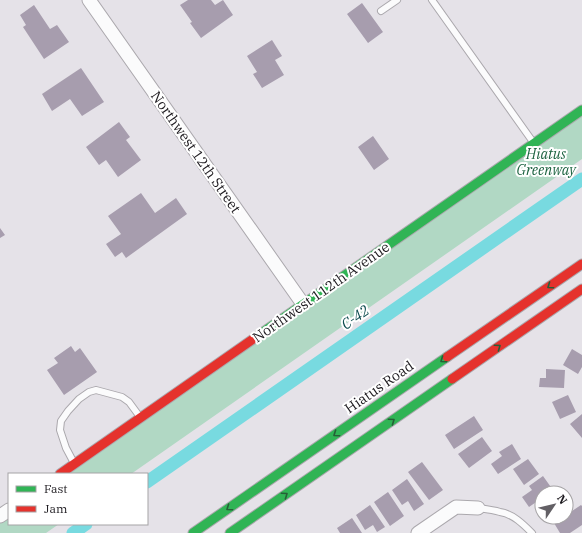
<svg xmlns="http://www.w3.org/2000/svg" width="582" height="533" viewBox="0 0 582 533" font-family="'IBM Plex Serif',serif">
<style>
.green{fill:#b1d8c4}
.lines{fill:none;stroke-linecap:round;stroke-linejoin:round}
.canal{stroke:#78dae0;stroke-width:13}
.building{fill:#a79dae}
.lane-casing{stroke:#aba8ad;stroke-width:8}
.street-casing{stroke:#aba8ad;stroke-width:15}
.fast-casing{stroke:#aba8ad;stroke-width:11}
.jam-casing{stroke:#aba8ad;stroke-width:11}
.lane{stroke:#fbfbfc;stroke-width:6}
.street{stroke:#fbfbfc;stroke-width:13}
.fast{stroke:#30b455;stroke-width:9}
.jam{stroke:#e5322d;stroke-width:9}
.oneway{stroke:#265f37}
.labels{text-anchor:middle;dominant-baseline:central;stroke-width:4;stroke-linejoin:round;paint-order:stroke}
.street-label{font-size:14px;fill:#1d1a1f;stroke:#fff}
.park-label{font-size:14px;font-style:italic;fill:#1d6341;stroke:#fff}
.water-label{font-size:15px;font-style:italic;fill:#0c4b4e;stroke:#fff}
</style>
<rect width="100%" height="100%" fill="#e5e2e8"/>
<path class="green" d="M582,114v45l-451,315h-62z
M9,516v8h50l-13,9h-46v-11z"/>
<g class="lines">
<path class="canal" d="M147,482l435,-303
M73,533l13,-9"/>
</g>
<path class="building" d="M188,0h23l4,5 8,-5 10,15 -32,23 -11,-15 2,-1 -12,-17z
M362,3l21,29 -15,11 -21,-29z
M34,5l16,24 7,-4 12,17 -25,17 -21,-32 3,-2 -6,-10z
M272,40l10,16 -7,4 9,15 -22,13 -9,-14 4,-2 -10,-16z
M81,68l23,34 -22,14 -12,-17 -18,12 -10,-17z
M119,122l11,15 -4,3 15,20 -23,17 -12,-17 -7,5 -13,-18z
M373,136l16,23 -15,11 -16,-23z
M141,193l14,20 21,-15 11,16 -61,44 -4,-6 -7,5 -9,-13 15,-10 -13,-18z
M0,228l5,7 -5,3z
M71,346l4,6 5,-4 17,24 -33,23 -17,-25 11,-7 -4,-5z
M572,349l10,6v12l-4,7 -15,-9z
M546,369l19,1 -1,18 -25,-1 1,-9h6z
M568,395l8,17 -16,7 -8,-17z
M582,414v24l-12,-14z
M474,416l9,14 -29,19 -9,-14z
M482,437l10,14 -23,17 -11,-14z
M512,444l9,15 -23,15 -7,-10 11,-8 -3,-4z
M528,459l11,15 -15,11 -11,-16z
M422,462l21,28 -14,10 -21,-28z
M543,476l10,14 -4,3h-7v5l-13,9 -7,-10 10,-7 -3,-4z
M407,479l17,25 -10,7 -6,-10 -6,4 -10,-15z
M388,492l16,24 -14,10 -16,-24z
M566,501l4,6 -4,3z
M370,505l15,22 -8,5 -4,-7 -8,5 -9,-15z
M581,505l1,1v19l-12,8h-10l-6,-10 9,-6h3v-2z
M352,518l10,15h-22l-3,-5z"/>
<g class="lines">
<g class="lane-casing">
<path id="lane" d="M432,0l101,142
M381,11l16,-11
M74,463l-8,-15 -6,-18 1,-9 7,-10 11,-12 10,-7 7,-2 26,7 7,5 11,15
M478,508c7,1 15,2 22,4 13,2 23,12 32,21"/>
</g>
<g class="street-casing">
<path id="street" d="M89,0l214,304
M0,516l9,-6
M418,533l38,-26 22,1"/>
</g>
<g class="fast-casing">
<path id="fast" d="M259,335l323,-225
M193,533l254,-176
M230,533l222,-154"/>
</g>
<g class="jam-casing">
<path id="jam" d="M447,357l135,-93
M452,379l130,-90
M60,474l199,-139"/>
</g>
<use href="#lane" class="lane"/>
<use href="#street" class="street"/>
<use href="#fast" class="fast"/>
<use href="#jam" class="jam"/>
</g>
<defs><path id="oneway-chevron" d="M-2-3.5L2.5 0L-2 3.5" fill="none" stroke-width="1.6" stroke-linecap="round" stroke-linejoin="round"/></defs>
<g class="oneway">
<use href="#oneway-chevron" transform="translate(550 286) rotate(145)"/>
<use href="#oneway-chevron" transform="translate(498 347) rotate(-35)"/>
<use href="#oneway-chevron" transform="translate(443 360) rotate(145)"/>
<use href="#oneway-chevron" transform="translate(392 421) rotate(-35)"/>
<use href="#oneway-chevron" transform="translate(336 434) rotate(145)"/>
<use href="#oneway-chevron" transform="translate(285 495) rotate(-35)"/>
<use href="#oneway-chevron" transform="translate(229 508) rotate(145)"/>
</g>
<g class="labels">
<g class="street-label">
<text transform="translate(196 152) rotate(55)">Northwest 12th Street</text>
<text transform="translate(321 292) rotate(-35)">Northwest 112th Avenue</text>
<text transform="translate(379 387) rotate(-35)">Hiatus Road</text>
</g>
<g class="park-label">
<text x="546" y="154">Hiatus<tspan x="546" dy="16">Greenway</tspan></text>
</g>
<g class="water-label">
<text transform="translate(355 317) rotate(-35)">C-42</text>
</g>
</g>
<rect x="8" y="473" width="140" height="52" fill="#ffffff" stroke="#a5a3a5"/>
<rect x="16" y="486" width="20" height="6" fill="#30b455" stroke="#a5a3a5"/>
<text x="44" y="493" font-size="12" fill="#1d1a1f">Fast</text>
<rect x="16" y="506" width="20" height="6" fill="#e5322d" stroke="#a5a3a5"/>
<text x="44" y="513" font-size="12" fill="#1d1a1f">Jam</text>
<g transform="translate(554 505) rotate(55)"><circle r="19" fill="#ffffff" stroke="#a5a3a5"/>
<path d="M0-3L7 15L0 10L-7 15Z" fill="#636065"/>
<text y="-6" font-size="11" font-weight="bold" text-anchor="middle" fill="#1d1a1f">N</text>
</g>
</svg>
